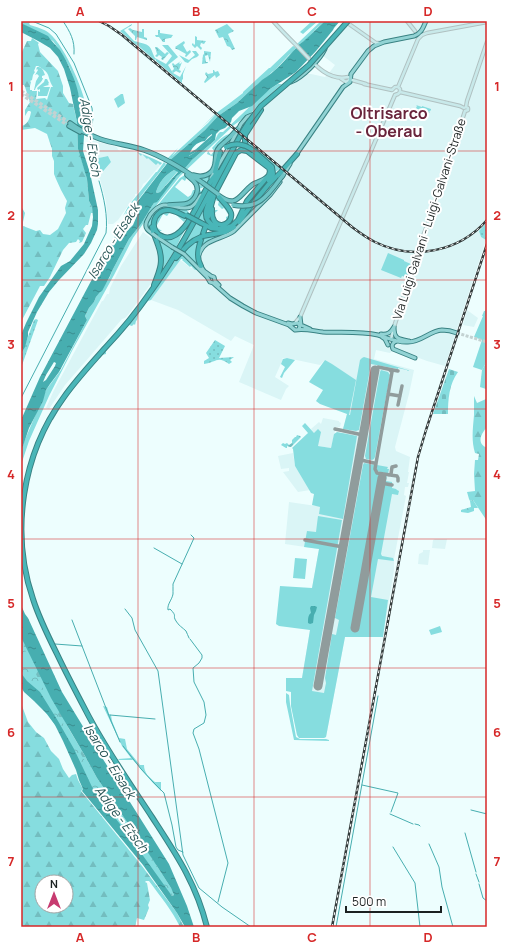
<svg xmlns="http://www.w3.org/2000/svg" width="508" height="948" viewBox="0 0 508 948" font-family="Manrope,sans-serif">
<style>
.built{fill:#daf5f6}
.grass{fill:#86dddf}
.forest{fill:url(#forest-firs);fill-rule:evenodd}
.cemetery{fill:url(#cemetery-stones)}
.park{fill:url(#park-crowns)}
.garden{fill:url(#garden-dots)}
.water{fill:url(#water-ripples);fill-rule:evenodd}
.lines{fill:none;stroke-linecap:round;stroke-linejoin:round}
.stream{stroke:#47aeb0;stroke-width:1}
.river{stroke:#47aeb0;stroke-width:2.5}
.taxiway{stroke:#909c9c;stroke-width:3.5}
.runway{stroke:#909c9c;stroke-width:9}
.primary-tunnel{stroke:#c3d2d2;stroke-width:3;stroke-dasharray:3 1.5;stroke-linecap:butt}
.trunk-tunnel{stroke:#c3d2d2;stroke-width:3.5;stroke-dasharray:3.5 2;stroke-linecap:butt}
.secondary-casing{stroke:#b0c1c1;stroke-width:4.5}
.primary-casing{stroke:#398283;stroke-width:5}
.trunk-casing{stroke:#398283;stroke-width:5.5}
.motorway-casing{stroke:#398283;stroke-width:6}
.secondary{stroke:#c8e9ea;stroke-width:2.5}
.primary{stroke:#92d3d4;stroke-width:3}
.trunk{stroke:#6ec4c6;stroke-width:3.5}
.motorway{stroke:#49b6b8;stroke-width:4}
.rail-casing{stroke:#333b3b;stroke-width:2.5}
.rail{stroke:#fff;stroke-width:1;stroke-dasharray:3;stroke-linecap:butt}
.primary-bridge-casing{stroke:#398283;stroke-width:5;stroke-linecap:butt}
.trunk-bridge-casing{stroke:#398283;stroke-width:5.5;stroke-linecap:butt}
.motorway-bridge-casing{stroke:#398283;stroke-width:6;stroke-linecap:butt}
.primary-bridge{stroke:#92d3d4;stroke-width:3}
.trunk-bridge{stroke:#6ec4c6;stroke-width:3.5}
.motorway-bridge{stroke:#49b6b8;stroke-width:4}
.grid{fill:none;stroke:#d62828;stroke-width:1;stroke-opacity:0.55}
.labels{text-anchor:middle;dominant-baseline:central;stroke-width:4;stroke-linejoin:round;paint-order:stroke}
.street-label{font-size:12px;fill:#1b2121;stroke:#fff}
.water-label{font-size:13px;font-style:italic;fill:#295657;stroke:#fff}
.district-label{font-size:16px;font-weight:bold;fill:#69253c;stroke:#fff}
.neatline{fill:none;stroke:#d62828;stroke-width:1.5}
.grid-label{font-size:13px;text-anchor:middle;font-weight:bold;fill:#d62828}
</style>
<defs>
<pattern id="forest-firs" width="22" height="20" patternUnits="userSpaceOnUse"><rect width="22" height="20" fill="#86dddf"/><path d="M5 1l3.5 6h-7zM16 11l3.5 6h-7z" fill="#73bdbf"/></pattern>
<pattern id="cemetery-stones" width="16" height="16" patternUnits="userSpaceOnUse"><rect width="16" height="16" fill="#86dddf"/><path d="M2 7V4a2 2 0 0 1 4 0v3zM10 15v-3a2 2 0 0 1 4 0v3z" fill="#73bdbf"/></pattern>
<pattern id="park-crowns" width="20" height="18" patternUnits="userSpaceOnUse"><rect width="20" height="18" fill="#86dddf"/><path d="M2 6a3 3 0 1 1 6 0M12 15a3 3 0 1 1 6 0" fill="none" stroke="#73bdbf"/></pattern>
<pattern id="garden-dots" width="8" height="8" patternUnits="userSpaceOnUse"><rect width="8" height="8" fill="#86dddf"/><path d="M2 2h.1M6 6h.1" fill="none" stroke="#73bdbf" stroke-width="1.8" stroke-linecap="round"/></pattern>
<pattern id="water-ripples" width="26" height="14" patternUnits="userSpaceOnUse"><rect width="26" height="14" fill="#47aeb0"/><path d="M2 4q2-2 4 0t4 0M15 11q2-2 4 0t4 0" fill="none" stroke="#3a8d8f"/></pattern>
</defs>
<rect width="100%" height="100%" fill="#edfefe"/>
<path class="built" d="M350,21h137v197l-11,11 3,2 2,6 5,3 -41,126 -18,-5 -32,-12 -5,4 -14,-3 -2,9 40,11 -5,24 -14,53 1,4 14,6 -2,15h1l-2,11h2l-1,4h-3l-1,8 2,1 -12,63v11l-11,67h-38l-19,100 -2,1h-25l-2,-3 -6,-31v-12l11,-14 8,-48 -5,-2 14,-79 -34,-5 4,-42 41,6 13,-79 4,-15 -22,-54 -5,5 -33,-7h-5l1,1 -8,18 14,9 -3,3 -5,11 -42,-18 15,-37 -19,-9 -4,5 -53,-31 -27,-10 29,-40 11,8 10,-3 1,-10 1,-4 5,-6 22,-8 48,-49 11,-18 -6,-3 -37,-31 7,-12 2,-1 6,-8v-4l8,-9 10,-7 25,-21h7l14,3 4,-4 6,-8 -13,-10 5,-7 10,-11z
M120,31l16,13 5,6 52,42 -2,2 -37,-31h-2l-35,-30z
M91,140l26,7 1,3 3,1 1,-2 15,3 9,3 16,8 -16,19 -3,2 -1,3 -5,7h-2v2l-17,24 -5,4h-5l-2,-22 -6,-23 -2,-1 13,-16 -3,-6 -14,3 -2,-9z
M143,232l11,8 4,7 2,10 -2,12 -2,7 -6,9 -22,30 -3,3 -3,1 -37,43 -20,23 -16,24 -3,-1 8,-18 48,-89h1l4,-7h2l1,-6 11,-22z
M467,310l11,8 -4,9 -11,-2z
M323,418l16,3v1l2,1 -1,4h-4l-5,21 -13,-2 -4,-13 -3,-4 8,-7 2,2z
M293,453l2,13 15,24 -12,2 -15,-20 6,-1v-3l-8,1 -3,-13z
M435,539h12l-2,10 -13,-1 1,-8z
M423,550h7l-2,15 -10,-1 1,-10 4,-2z"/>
<path class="grass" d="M21,21h9v2h-1l1,2c6,2 14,4 19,8 17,14 37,62 39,83 1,5 -1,11 -2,16l-2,-2 2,-8v-5l-3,-2v-9l-4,-9 -9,-29 -9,-16 -8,-11 -32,-18z
M321,21h4l-8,7 -11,12 -8,5 -1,-1z
M138,42c14,4 11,3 17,16l11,6 6,-8 -10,-11h6l10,12 -10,8 5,8 7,4 6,-11 -3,8v6l-1,-1v4l-26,-22v-2l-1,1 -19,-16z
M293,46l3,1 -3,5 -4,3 -14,15 -3,2 -8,8 -9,6 -18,17 -19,13 -13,14 -36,31 -1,-1 3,-3 -4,3v-1l11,-11 -6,8 36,-33 9,-10 -17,16 15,-15 15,-11 -4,3 17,-13v-1l26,-24h1l1,-1z
M192,51h4l3,4 -2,2 -5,2 -4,4 -3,-1 -6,-7 10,5 6,-5z
M37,67h2l4,2 -1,1h1l2,5 -3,1v2h1c-1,5 -7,7 -8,12h-1l2,-9 3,-5 -2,-2 -2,1 3,-5 -1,-1 -1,1z
M45,79h2l2,4 -1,1 1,1 -4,1 -2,1h7l-3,9h-9v-5l2,1v-3l-2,1 -1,-2 7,-6z
M278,84h4l-22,19 -8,9 -18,13 -54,51 -25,31 -22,31 -19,37 -41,74 -24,47 -20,45 -8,24v-13l3,-10 22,-52c5,-7 10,-13 15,-20 9,-17 17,-33 26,-50l-2,-4 4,-8 5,-6 2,-5 14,-20 2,-6 17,-32 12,-15 11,-18 2,-3 11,-12 12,-15 4,-3 11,-13 23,-20 3,-6 2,-2h3l37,-35 10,-8z
M121,94h2l2,9 -7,5 -4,-9z
M416,105l6,2v-1l9,3v1h-1l1,1h-2l1,1 -1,1v2l-4,-2 -1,-1 -9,-4h1l1,-2z
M233,133l-13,11 -5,15 -4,6 3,-6v-2l-7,-3 1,-3 3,4 3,-4 -2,-3c7,-8 11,-13 21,-15z
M245,139l36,29 -7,5 -20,-21 -1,1 -5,-4z
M137,152l17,7 8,4 -2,2 -2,-2 -2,2 -8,-7 -1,1 -5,-5 -1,2z
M108,156l3,6 -12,14 -5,-17z
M164,162l1,1 -6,8 6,-8 1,1 -32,41 -10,14 -1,-1 8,-13 -8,11 6,-11 27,-33h1z
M226,166l-20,40 1,14 -2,5 -8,-2 7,4 -2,9 -22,15v-1l9,-14 6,-14z
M174,170l4,1 -18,21 -3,1 -1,-1c3,-10 9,-17 18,-22z
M213,170l-1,4 -8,13 -5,2v1l3,1c-9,14 -9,18 -27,14l11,-1 11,-10 -3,-14 8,6 2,-3 -9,-7 5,1z
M185,175l2,2 -2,4 -3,-2 -7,8 13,10 3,-2 2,-5h4c-2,16 -27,15 -40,16l23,-28z
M215,196c5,4 11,8 14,14 8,14 -17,23 -17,0h6l-5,5 1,3 6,5 4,-1 2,-1v-4l4,-2v-1h-2l-4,-6 -2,1 -4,-4 1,-4h-2l-2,-2z
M166,206l20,3 4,5 -6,8 -10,-9 -4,-1 -3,4 -4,-2 -7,13 6,4h-2c-5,-2 -5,-6 -5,-12l8,-8 13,1 10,6 2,-2c-20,-12 -41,-11 -35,17l-6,-6c2,-12 8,-18 19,-21z
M250,214l-16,17 -20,8 -13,9 -1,-1 3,-10 30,-8 10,-11z
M191,220l-10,17 -5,11 -18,28 3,-8 -5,-31v-4l15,4z
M201,238l-2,23 10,15 -1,2 -10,-9 -3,1 -4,-4 -1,1 -8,-7 1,-1h-2l-30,41 -3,1 -9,11 -2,8 -1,1 -1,4 -1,-1 -2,2 -3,-1 -23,26v3l-4,1c-18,20 -36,41 -49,65h-2l11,-19 21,-26 64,-76 36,-49z
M388,253l16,7v1l9,4 -6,13 -5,-2 -1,2 -20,-8z
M487,308v53l-5,9 -9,-3 9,-27 -8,-3 9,-21h-1l2,-5h1z
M364,357l47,14 -13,-3v1l-27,-5 -12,66 -3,1 -13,-2 4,-15 -27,-10 -4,-3 7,-11 -14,-8 16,-22 7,4 24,16 -7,35h1l10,-55 2,-2z
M287,358l8,2 -11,13 -2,5 -2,-1 5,-10 -4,-3 2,-5z
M381,370l7,2 2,3 -15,82 -1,2 -2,1 -6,-1 -1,-3 15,-84z
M305,423l9,10 4,-4 3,3 -3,14 13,2 3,-14 3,-2 20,4 -14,83 -24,-5 1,-7 -8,-2 2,-11 -3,-1 -16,-27 -2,-17 -1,-1 16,-15 -6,-7z
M364,463l11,2 -1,5 1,2 12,3 -1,6 6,1v6l4,1 1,1 2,1 -1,4 -6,-1 -11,60 1,2 11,2 1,3 -16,-2 -7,38 17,3 -5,37h-38l-19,100 -2,1h-25l-2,-3 -6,-29v-14l-5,-1v-13h16l8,-48 -31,-4 -3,-2 4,-38 32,2 7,-39 -15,-2 3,-16 9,1 2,-16 24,4 -30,171 12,2 2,-10 -1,-5 7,-44 4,1 3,-15 -4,-2 28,-153z
M377,465l11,2 -1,2h2l-1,5 -11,-3 -1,-2z
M295,558l12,1 -2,20 -12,-1z
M440,626l2,6 -11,3 -2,-5z
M286,693l3,2 1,9 6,33 4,2h26l3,1v1l-35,-1 -8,-38z
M103,706l4,1 2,7 2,1 1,6 7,17 6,1 2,10 13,16h4c0,8 5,12 11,17h6v9l-8,-8 -20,-23h-14l-1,-1 13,-1 -9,-12z"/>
<path class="forest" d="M32,38l7,5 -1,1 2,8 18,19 5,15v7l6,10 4,1 4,18 1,27 7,22 2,8 2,22 3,6 1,6h-2l-3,12h-2l-3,4 3,4 -4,9 -3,1 1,-2 -2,-2 -2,3 -7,1 -6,7 -13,27 -6,9h-4l-18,34h-1v-114l4,7 -2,9v4l13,5 4,-1 3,4 7,1 8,-6 8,-16 -1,-5 2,-7 -6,-11 -5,-11 -2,-5v-13l-2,-5v-7l-5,-15 -12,-6 -14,2 1,-4c6,-2 8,-8 9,-14l-1,-1h-2l-3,5v-6l5,-8 -5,-15 -1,-2h-3v-32l1,-1 5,-11h4zM36,66h2c14,8 8,9 15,21h-2l-4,13 -2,-2 -9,1 1,-8h-5v-1h-2v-4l1,-4 -1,-1 2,-1 1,-5 2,-3 -1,-1z
M487,361v66c-6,7 -11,16 0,21v73l-14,-21 -3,1 -1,-2 -2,-7 8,-1 -1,-17 1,-14h3l1,-6 -4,-1c-4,-13 -2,-25 -1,-38 0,-7 0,-13 0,-19l3,7 9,-4v-10l-6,-2 2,-17z
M297,435l3,1 1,1 -10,10h-1l-3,-1v2h-1l-5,-3 2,-2 2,1 2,-1 2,2 3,-2v-3l3,-3h1z
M21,636l48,93 16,27 12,22 56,82 18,28 3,7 -2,1 -9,-12 -79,-115 -63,-96z
M21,703l7,19 8,10 8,6 7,13 8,8 4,10 6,9 3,-3 4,-1 2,6 5,9 -2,2 61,75 35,47 7,14h-4c-8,-17 -20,-31 -31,-46h-3l-1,1 2,1 3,17 -2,5 1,3 -5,12 -7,-2 -2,9h-114zM42,882h24v24h-24z"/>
<path class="cemetery" d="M449,369l9,3c-9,12 -10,28 -10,42h-15z"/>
<path class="park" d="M312,21h6l-15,13 -3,-2z
M227,24l7,7 -6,3 7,15 -3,1 -2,-3 -3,-1 -4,-9 -4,1 -4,-8z
M130,28l3,2 9,2v-3h2v8l3,1v2l-10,-3 -1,3h-1v-4l-7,-7z
M158,30h2v3l13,2 -2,3h-1l-5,1v3h-2l-4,-5h-3l-1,-2h3z
M195,36l2,1v3l9,1 -2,3 -3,-1 -1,3 2,2 -1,2 -4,-4 -2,2 -3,-3v-1l1,-1 1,2 1,-1z
M184,41l1,2 -2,2 4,7 3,-2 1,2 -5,5 -1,-1 1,-2 -9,-5h-2l1,-1 -1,-1z
M155,47h2l8,7 2,-2 2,1 -6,7 -2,-1 1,-2 -3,-2 -2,2 -2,-1 2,-2z
M181,61l-2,2 1,1 2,-2 -3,8 2,1 -1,2 -4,-2 -3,2 -1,-2 2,-2 -2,-5 1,-1 2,2z
M213,70h1l1,2 3,-1 2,4 -4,3 -1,-3 -10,8 -1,-1 3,-5 -2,-3 1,-2 2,2 5,-1z
M473,500l5,8h-4v3l-6,2 -7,-1v-2l10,-3 -1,-6z
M21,641l20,44 56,97h2l15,25 14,17 13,21c5,3 10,13 15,18v3l17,26 -4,3 -63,-81 -44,-81 -41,-51z"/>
<path class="garden" d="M132,24v1l-8,5 10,11 4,1 -2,3 19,15v1l-35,-30z
M204,51l7,1 -1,10 -2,-7 -3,1 1,6h2v1l-6,1 1,-9 1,-1z
M487,222v17l-1,1 -5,-3 -2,-6z
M36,319l2,1 -17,48v-12l13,-36z
M215,340l10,6 -6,12 15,-1 -4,3 2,2 -3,2c-12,-9 -13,-1 -25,0v-3l5,-3 -3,-5z"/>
<path class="water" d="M325,21h15l-6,7 -1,2 -17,21 -20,21 -26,17 -18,17 -13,5 -7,7 -1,4 -6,6 -5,2 -4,4 -1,6 -23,20 -11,13 -4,3 -20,26 -3,1 -2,3 -11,18 -12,15 -17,32 -2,5 -8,15 -2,1 -4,5 -2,5 -5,6 -4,8 2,4 -28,52 -9,12 -4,6 -3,11 -14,27 -8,24v-32l19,-43 84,-158 27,-35 18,-23 36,-31 13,-14 19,-13 18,-17c3,-2 5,-4 7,-6 12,-7 25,-22 34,-32 2,-4 6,-5 9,-8 7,-6 13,-13 20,-19zM212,134v4l-2,2 -13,11 -8,5c2,-8 7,-14 16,-15l3,-4zM174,170l4,2 -18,20 -3,1 -1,-1c3,-10 9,-17 18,-22zM134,217h1l1,1 -3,7 -8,8c0,-7 4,-12 9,-16zM54,362l2,1 -1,3 -9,14 -3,2 3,-7z
M21,23l27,13c3,5 8,9 12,14 8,12 17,34 19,47l2,2 2,7v6l2,9 -2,30 7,22 8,37v14l-1,6 -6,13 -7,11 -25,26 -10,12 -12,20 -9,20v4l-3,11 -4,7v-19l5,-12 13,-26 22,-31 9,-5 14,-17 8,-18 1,-9 -1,-10 -3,-6 -2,-22 -9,-30 -1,-27 -7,-34 -6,-19 -6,-12 -8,-9 -10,-6 -19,-10z
M21,605l4,9 3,4 34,74 39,64 68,108 18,42 7,21h-9l-8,-14 -34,-48 -61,-74 1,-2 -4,-9 -3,-10 -13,-29 -8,-16 -8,-11 -13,-13 -10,-9 -3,-5v-14l6,8 13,11 18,29 16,28 19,40 33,43 46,64 2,-1 -3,-7 -18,-28 -56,-82 -12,-22 -34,-58 -30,-61z
M311,606h4l2,1 -1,4 -2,4 -1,8 -3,1 -2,-1c0,-4 0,-8 3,-10l-1,-5z"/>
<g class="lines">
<path class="stream" d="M32,21l17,7 7,6 18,29 18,45 1,10 -2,15
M63,21c7,11 12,19 11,33
M90,137l1,16 6,20
M21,398l85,-165c2,-17 -2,-35 -7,-52
M154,548l28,16
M125,609l7,9 3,12 23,41 25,184 16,33 23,19 29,20
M72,620l39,101 9,21
M189,638c-1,-2 -2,-5 -3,-7 -3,-3 -8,-6 -10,-10 -4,-6 2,-4 -6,-12l-2,1c-1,-6 4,-10 5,-16 0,-4 0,-6 0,-10l21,-46 -3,-3
M190,639l12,16v3l-3,5 -6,5 1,14 10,20 2,13 -2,8 -10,6 -1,4 6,16 29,114 -10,39
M55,644l27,2
M110,715l45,4
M123,746l18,23 12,13 11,11 8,32 4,22 2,3 5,2
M362,785l36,8 -7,19
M471,810l16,4
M390,814l23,10
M415,824l4,1 1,1
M465,833l11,39
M429,844l10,23 3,20 11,40
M393,847l22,36 5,44
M476,874l3,8
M479,884l4,14 4,3
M336,927l42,-231"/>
<path class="river" d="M186,156l11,-6 17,-15"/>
<path class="taxiway" d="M375,370l1,-2 2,-1 20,4
M390,370l2,2 -17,97 2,4 20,3 1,2v3
M388,394l12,2
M398,405l4,-19
M335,429l28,6
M359,456v2l2,2 13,3 2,1
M389,475l2,-1 1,-7 4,-1
M381,483l11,2
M305,540l38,7"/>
<path class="runway" d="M355,628l27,-150
M318,686l57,-316"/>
<path class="primary-tunnel" d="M457,333l30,9"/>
<path class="trunk-tunnel" d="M21,91l49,32
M21,94l48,32"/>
<g class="secondary-casing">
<path id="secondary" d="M273,21c8,9 16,17 24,25 13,13 29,36 51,31l4,3 14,4
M407,21l8,10
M348,22l1,2 27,19h4
M340,78l6,4 3,-2
M364,84l28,6 3,-3h3
M400,92v-3l-2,-2 20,-48 4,-4 5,-2 60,-11
M395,95l3,-1 2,-2 60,14 4,2 2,-1
M465,111l3,-1v-2l-2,-1 1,-6 20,-59
M295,323l5,-6 95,-222
M391,339l3,-12 17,-53 7,-25 12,-31 35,-107"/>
</g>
<g class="primary-casing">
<path id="primary" d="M291,82c11,-4 29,-22 34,-33
M296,155l47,-68 7,-5 1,-8 17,-23 6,-5 10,-4 30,-6c7,-2 9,-8 12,-15
M282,177l8,-13
M211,178l17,-29 13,-25 6,-7 7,-3
M153,234c-4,-3 -8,-5 -7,-10 0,-3 3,-6 4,-9 16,-21 26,-2 41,-8 5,-3 7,-8 10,-12
M157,237l15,10
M184,254l23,23 3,5 3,1 17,15 13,8 13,7 33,12 6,5c9,-2 19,1 28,2 18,1 37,-1 55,3 10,3 20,8 30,7 14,0 21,-11 34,-12 5,0 10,1 15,3
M199,255c5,-17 23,-15 35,-24l36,-36 10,-13
M200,265l4,6 7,5
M211,276l3,1 1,4 4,4
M300,317l1,8 9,4
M288,323l4,1 6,-1 2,3 -1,3
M394,327c0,12 4,12 15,14
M381,334c7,1 10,-2 13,-7
M382,337l3,2 3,6
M397,341c-4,1 -6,4 -4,8l22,9"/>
</g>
<g class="trunk-casing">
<path id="trunk" d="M70,123c9,7 19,12 30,16 14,5 30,6 44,11 20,7 42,21 59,33
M69,126l11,6
M193,175c10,3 20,0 22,-11 1,-5 0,-11 3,-15 2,-4 6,-6 9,-9 4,-3 7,-8 11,-11
M280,179l3,-4
M218,195c19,14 20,1 34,-10 4,-3 10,-4 14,-7
M169,205c6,-1 11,0 16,-1 9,-2 15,-12 11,-20 -2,-4 -6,-6 -9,-9"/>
</g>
<g class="motorway-casing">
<path id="motorway" d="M247,149l-2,-6v-8l16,-25
M254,151l18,16 1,7 -4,7
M215,172l5,-20
M213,194c-6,12 -14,25 3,33
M212,209c-2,24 22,17 19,4 -2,-6 -8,-11 -12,-16
M185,216c-5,-2 -11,-6 -17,-6 -16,0 -20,23 -4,27 25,6 39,-55 55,-65
M239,222l11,-15 18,-22 13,-13 16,-18
M201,223l10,5 8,1 7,-1 6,-2 6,-6 9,-19 22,-26 1,-4 -1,-3 -22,-17 -6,-1 -5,3 -22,42 -6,22
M152,227c1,6 4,12 6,18 6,16 2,25 -4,40
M203,236l22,-4 9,-5
M176,258c8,-9 14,-17 25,-21
M201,266c-7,-11 0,-26 4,-38
M207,927c-11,-44 -31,-73 -55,-110 -23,-35 -47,-69 -66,-106 -10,-19 -20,-38 -29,-57 -9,-18 -18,-36 -24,-55 -23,-67 -11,-145 31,-202 12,-17 27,-33 41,-49 16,-17 31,-35 44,-54 28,-38 50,-81 72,-123 9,-16 17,-33 27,-48"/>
</g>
<use href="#secondary" class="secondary"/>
<use href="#primary" class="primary"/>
<use href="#trunk" class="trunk"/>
<use href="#motorway" class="motorway"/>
<g class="rail-casing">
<path id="rail" d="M99,21l10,5 13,9 230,192c8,6 15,11 23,15 38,19 84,10 112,-22
M332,927l86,-470 8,-27 61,-186"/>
</g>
<use href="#rail" class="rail"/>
<g class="primary-bridge-casing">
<path id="primary-bridge" d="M153,234l4,3
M172,247l12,7"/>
</g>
<g class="trunk-bridge-casing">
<path id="trunk-bridge" d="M203,183l15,11
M233,205c24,5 34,-8 47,-26"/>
</g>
<g class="motorway-bridge-casing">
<path id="motorway-bridge" d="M248,123l13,-17 48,-41 39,-44
M226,147c10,-5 19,-3 28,4
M186,215l15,8
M201,237l2,-1"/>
</g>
<use href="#primary-bridge" class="primary-bridge"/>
<use href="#trunk-bridge" class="trunk-bridge"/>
<use href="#motorway-bridge" class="motorway-bridge"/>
</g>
<path class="grid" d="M138,21v906M254,21v906M370,21v906M21,151h466M21,280h466M21,409h466M21,539h466M21,668h466M21,797h466"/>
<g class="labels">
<g class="street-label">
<text transform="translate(429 219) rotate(-72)">Via Luigi Galvani - Luigi-Galvani-Straße</text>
</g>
<g class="water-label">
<text transform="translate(91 137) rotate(81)">Adige - Etsch</text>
<text transform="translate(113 241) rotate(-58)">Isarco - Eisack</text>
<text transform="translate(110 761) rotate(58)">Isarco - Eisack</text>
<text transform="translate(122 819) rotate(53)">Adige - Etsch</text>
</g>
<g class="district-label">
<text x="389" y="113">Oltrisarco<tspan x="389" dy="18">- Oberau</tspan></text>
</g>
</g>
<rect width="508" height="948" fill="none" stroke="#ffffff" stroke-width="44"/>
<g transform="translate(54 894)"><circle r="19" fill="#ffffff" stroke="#a4a6a6"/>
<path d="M0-3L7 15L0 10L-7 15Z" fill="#c73b70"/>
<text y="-6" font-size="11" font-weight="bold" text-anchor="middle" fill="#1b2121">N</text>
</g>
<path d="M346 906v6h95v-6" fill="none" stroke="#1b2121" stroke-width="2"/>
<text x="352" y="906" font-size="12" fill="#1b2121" stroke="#ffffff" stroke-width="3" paint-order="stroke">500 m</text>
<rect x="22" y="22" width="464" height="904" class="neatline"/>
<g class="grid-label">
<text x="80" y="16">A</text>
<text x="196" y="16">B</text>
<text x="312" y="16">C</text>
<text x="428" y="16">D</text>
<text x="11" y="91">1</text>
<text x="497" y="91">1</text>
<text x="11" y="220">2</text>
<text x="497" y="220">2</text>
<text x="11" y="349">3</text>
<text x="497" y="349">3</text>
<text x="11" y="479">4</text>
<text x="497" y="479">4</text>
<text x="11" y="608">5</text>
<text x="497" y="608">5</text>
<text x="11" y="737">6</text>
<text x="497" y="737">6</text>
<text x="11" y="866">7</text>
<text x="497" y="866">7</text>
<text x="80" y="942">A</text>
<text x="196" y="942">B</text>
<text x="312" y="942">C</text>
<text x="428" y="942">D</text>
</g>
</svg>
